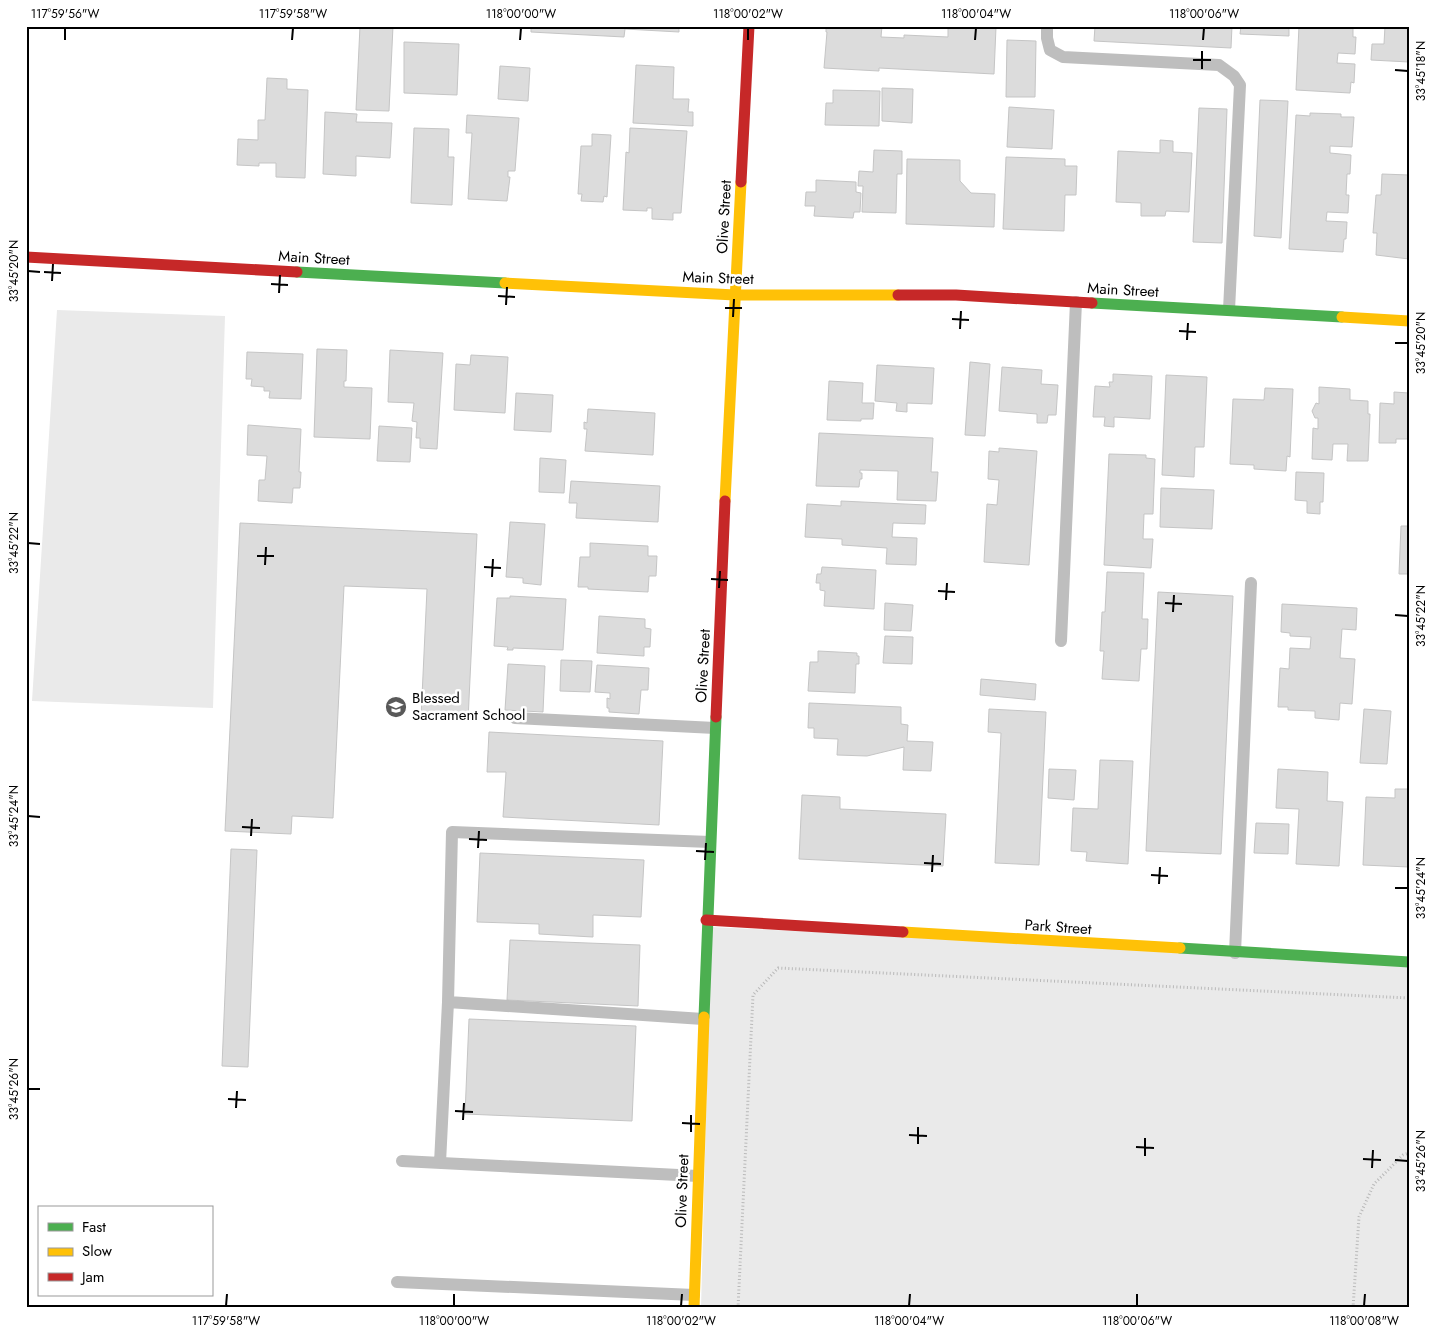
<svg xmlns="http://www.w3.org/2000/svg" width="1435" height="1334" viewBox="0 0 1435 1334" font-family="Jost,sans-serif">
<style>
.green{fill:#eaeaea}
.building{fill:#dcdcdc;stroke:#c5c5c5}
.lines{fill:none;stroke-linecap:round;stroke-linejoin:round}
.path{stroke:#b8b8b8;stroke-width:3;stroke-dasharray:1 2.5;stroke-linecap:butt}
.lane{stroke:#bebebe;stroke-width:12}
.fast{stroke:#4caf50;stroke-width:11}
.slow{stroke:#ffc107;stroke-width:11}
.jam{stroke:#c62828;stroke-width:11}
.ticks{fill:none;stroke:#000;stroke-width:2}
.labels{text-anchor:middle;dominant-baseline:central;stroke-width:5;stroke-linejoin:round;paint-order:stroke}
.street-label{font-size:15px;fill:#000;stroke:#fff}
.poi-label{font-size:15px;fill:#000;stroke:#fff;text-anchor:start}
.neatline{fill:none;stroke:#000;stroke-width:2}
.ticks-label{font-size:12px;text-anchor:middle;fill:#000}
</style>
<rect width="100%" height="100%" fill="#fff"/>
<path class="green" d="M57,310l168,6 -12,392 -181,-7z
M711,927l698,34v347h-708z"/>
<path class="building" d="M360,26h33l-4,85 -33,-1z
M531,26h148v6l-54,-3 -1,8 -93,-5z
M826,26h56l-1,11 23,1v-3l44,2v-11l48,1 -2,47 -115,-6v3l-55,-3 3,-36h-1z
M1095,26h137l-1,22 -137,-7z
M1241,26h48v10l-49,-2z
M1299,26l54,1v10h3l-1,17 -17,-1 -1,10 18,1 -1,19 -3,-1 -1,11 -54,-3z
M1385,26h24v36l-38,-2 1,-16h12z
M1007,40l29,1 -1,56h-29z
M404,42l55,2 -2,51 -53,-2z
M636,65l38,2 -1,32h16l-1,13h5v14l-60,-3z
M500,66l30,2 -2,33 -30,-2z
M267,78l20,1v10l21,1 -3,88 -29,-1v-14h-17v3l-22,-1 1,-26 20,1v-20h7z
M882,88l31,1 -1,34 -30,-2z
M833,90l47,1 -1,35 -54,-1 1,-22h7z
M1260,100l28,1 -7,137 -27,-2z
M1009,107l45,3 -2,39 -45,-2z
M1199,108l28,1 -5,134 -29,-1z
M325,112l32,2 -1,8 36,1 -2,35 -34,-2v20l-33,-2z
M1310,113l31,1v3h13l-2,30 -22,-1v7l21,2 -1,19h-3l-1,21h3l-1,18 -21,-1 -1,9 21,1 -1,17h-2l-1,13 -54,-3 7,-134 14,1z
M467,115l52,3 -4,53h-7v6h2l-3,24 -39,-2 4,-66h-6z
M414,128l35,1 -1,28h6l-2,48 -41,-2z
M630,128l57,3 -6,82h-8v7l-21,-1v-11h-5v3l-24,-1 3,-58 3,1z
M592,134l19,1 -4,62 -3,-1 -1,6 -22,-1 1,-7h-4l3,-48h11z
M1160,140l13,1v11l19,1 -3,59 -23,-1 -1,5h-24v-13l-25,-1 2,-51 42,2z
M874,150l28,1v23h-5l-1,39 -34,-1 1,-26h-5l1,-15 14,1z
M1006,157l59,2v7h12l-1,29h-11l-1,36 -61,-2z
M907,159l53,1v21l11,12 24,1 -1,33 -88,-3z
M1382,174l27,1v84l-33,-4 1,-22h-4l3,-38h5z
M816,180l40,2v10l5,1 -1,19h-6l-1,6 -39,-2 1,-10h-10l1,-14h10z
M317,349l30,1 -1,31h-2v6l28,1 -2,51 -56,-2z
M390,350l53,3 -6,96 -17,-1v-10h-4l1,-16 -5,-1 2,-18 -26,-1z
M247,352l56,2 -2,45 -32,-1 1,-7h-6v-4l-13,-1 1,-7h-6z
M471,355l37,2 -3,56 -51,-3 2,-46 14,1z
M970,362l20,2 -5,72 -20,-1z
M877,365l57,3 -2,36 -25,-1v9l-11,-1 1,-8 -22,-2z
M1002,367l40,3 -1,14 17,1 -2,30h-8l-1,8h-10v-9l-38,-3z
M1113,374l39,2 -2,43 -36,-2v10l-10,-1 1,-9h-12l2,-31 15,1 -1,-5h4z
M1166,375l41,2 -3,70h-9l-1,30 -32,-2z
M829,381l34,2 -1,20h12l-1,16h-12v2l-34,-1z
M1319,387l31,2v11l18,1v13h2l-2,47h-21l1,-17h-15l-1,16 -20,-1 1,-31 5,1v-11h-3l-3,-7 4,-8 3,1z
M1265,388l28,1 -3,68 -3,-1 -1,15 -32,-2v-4l-24,-1 3,-65 31,1z
M1394,392l15,1v46h-13v4h-17l1,-40 14,1z
M516,393l37,2 -2,37 -37,-2z
M588,409l67,4 -2,42 -68,-4 2,-22h-3v-7l3,1z
M248,425l53,4 -2,43h2l-1,16h-7l-1,15 -34,-2 1,-21h6l2,-24 -20,-1z
M379,426l33,2 -2,34 -33,-1z
M819,433l114,5 -2,34h7l-2,29 -39,-1 1,-29 -38,-1v3h2v6h-2l-1,8 -43,-1z
M999,448l38,3 -8,114 -45,-3 3,-58 10,1 2,-25 -11,-1 1,-28 10,1z
M1109,454l37,1v3l9,1 -2,55h-9l-1,25h10l-2,29 -47,-3z
M540,458l26,2 -2,33 -25,-1z
M1296,472l28,1 -1,29h-3v12l-13,-1v-12l-12,-1z
M571,481l89,5 -2,36 -82,-4 1,-15h-8z
M1161,488l53,2 -2,39 -52,-2z
M841,501l85,4 -1,19 -32,-1 -1,14 25,1 -1,27 -30,-1 1,-16 -45,-3v-6l-37,-2 2,-33 34,2z
M510,522l35,2 -4,61 -18,-2v-5l-17,-1z
M240,523l237,11 -9,186 -47,-2 6,-129 -83,-3 -11,232 -41,-2 -1,18 -66,-3z
M1401,526h8v48h-10z
M590,543l58,3v10h9l-1,20h-7l-1,16 -60,-3v-2h-10l2,-30h10z
M822,567l54,3 -2,39 -50,-3 1,-15 -5,-1v-7h-4l1,-9h4z
M1107,572l37,1 -2,46h6l-1,30h-6l-2,32 -37,-2 2,-28h-4l2,-39h3z
M1158,592l75,4 -12,258 -75,-3z
M510,596l56,3 -3,51 -50,-2v2h-6l1,-3 -14,-1 3,-48h13z
M885,603l28,2 -2,26 -27,-1z
M1282,604l75,4 -1,22 -14,-1 -2,29 15,1 -3,45 -12,-1 -1,17 -24,-2v-7l-27,-1v-3h-10l2,-39 9,1 1,-21 20,1 1,-12 -21,-1v-3l-9,-1z
M599,616l46,3v9l6,1 -1,18h-6v9l-47,-3z
M885,636l28,1 -1,27 -29,-1z
M818,651l39,2v3h2v8h-3l-1,29 -47,-2 2,-29h8z
M561,660l31,1 -2,31 -30,-1z
M508,664l37,2 -2,46 -38,-2z
M597,665l52,3 -1,22h-7l-2,24 -30,-2v-4h-2v-10l3,1v-6l-15,-1z
M981,679l55,5 -1,16 -55,-5z
M809,703l92,4v17l7,1 -1,16 26,1 -2,29 -28,-1 1,-23 -37,9 -30,-1 1,-16 -24,-1v-10h-6z
M989,709l57,3 -7,153 -44,-2 6,-130 -13,-1z
M1364,709l27,2 -4,53 -27,-1z
M489,732l174,9 -4,84 -156,-8 3,-45h-19z
M1100,760l33,1 -5,103 -42,-3 1,-9 -16,-1 2,-43 25,1z
M1049,769l27,1 -2,30 -26,-2z
M1278,769l50,3 -1,29 16,1 -4,64 -43,-2 3,-55 -23,-1z
M1395,789h14v78l-46,-2 3,-68 29,1z
M802,795l38,2v12l106,5 -3,52 -144,-7z
M1256,823l33,1 -1,30 -34,-1z
M231,849l26,1 -9,217 -26,-1z
M480,853l164,7 -3,57 -48,-2v22l-54,-3v-10l-62,-2z
M510,940l130,5 -2,61 -131,-6z
M469,1019l167,7 -4,95 -167,-7z"/>
<g class="lines">
<path class="path" d="M738,1308l15,-313 25,-27 631,30
M1353,1308l6,-91 15,-33 29,-29 6,-2"/>
<path class="lane" d="M1047,26v12l3,12 13,7 156,8 15,11 6,9 -11,225
M1061,641l15,-339
M515,718l200,10
M1235,953l16,-370
M448,1002l4,-170 258,10
M402,1161l296,15
M440,1163l8,-161 255,17
M397,1282l297,13"/>
<path class="fast" d="M297,272l208,11
M1092,303l250,14
M1180,948l229,14
M704,1017l12,-300"/>
<path class="slow" d="M505,283l230,12h163
M1342,317l67,4
M725,501l16,-319
M903,932l277,16
M694,1308l10,-291"/>
<path class="jam" d="M741,182l8,-156
M26,257l271,15
M898,295h58l136,8
M716,717l9,-216
M706,920l197,12"/>
</g>
<path class="ticks" d="M65,40v-12M292,40l1,-12M520,40l1,-12M748,40v-12M975,40l1,-12M1203,40l1,-12M1193,60h18M1202,69v-18M1395,70l13,1M28,271l12,1M44,272l17,1M52,281l1,-17M271,284l17,1M279,293l1,-18M498,296l17,1M506,305l1,-18M725,308h17M733,317l1,-18M952,319l17,1M960,329l1,-18M1179,331l17,1M1187,340l1,-17M1395,343h13M28,543l12,1M257,556h17M265,565l1,-18M484,567l17,1M492,577l1,-18M711,579l17,1M719,588l1,-17M938,591l17,1M946,600l1,-17M1165,603l17,1M1173,612l1,-17M1395,615l13,1M28,816l12,1M242,827l18,1M251,836l1,-17M469,839l18,1M478,848l1,-17M696,851l18,1M705,860l1,-17M924,863l17,1M932,872l1,-17M1151,875l17,1M1159,884l1,-17M1395,888h13M28,1089h12M228,1099l18,1M236,1108l1,-17M455,1111l18,1M463,1120l1,-17M682,1123l18,1M691,1132v-17M909,1135l18,1M918,1144v-17M1136,1147l18,1M1145,1156v-18M1363,1159l18,1M1395,1160l13,1M1372,1168l1,-18M226,1306l1,-12M454,1306v-12M681,1306l1,-12M909,1306l1,-12M1137,1306v-12M1364,1306l1,-12"/>
<defs>
<g id="school-disc" transform="scale(1.125)"><circle r="9.5" fill="#595959" stroke="#fff"/><path d="M0-5L7-2L0 1L-7-2ZM-4 1L0 2.5L4 1V4Q0 6-4 4Z" fill="#fff"/></g>
</defs>
<g fill-rule="evenodd">
<use href="#school-disc" x="396" y="707"/>
</g>
<g class="labels">
<g class="street-label">
<text transform="translate(724 217) rotate(-87)">Olive Street</text>
<text transform="translate(314 258) rotate(3)">Main Street</text>
<text transform="translate(718 278) rotate(2)">Main Street</text>
<text transform="translate(1123 290) rotate(3)">Main Street</text>
<text transform="translate(703 666) rotate(-87)">Olive Street</text>
<text transform="translate(1058 927) rotate(4)">Park Street</text>
<text transform="translate(682 1191) rotate(-88)">Olive Street</text>
</g>
<g class="poi-label">
<text x="412" y="698">Blessed<tspan x="412" dy="17">Sacrament School</tspan></text>
</g>
</g>
<rect width="1435" height="1334" fill="none" stroke="#ffffff" stroke-width="55"/>
<rect x="38" y="1206" width="175" height="90" fill="#ffffff" stroke="#999999"/>
<rect x="48" y="1223" width="25" height="8" fill="#4caf50" stroke="#999999"/>
<text x="82" y="1232" font-size="15" fill="#000000">Fast</text>
<rect x="48" y="1248" width="25" height="8" fill="#ffc107" stroke="#999999"/>
<text x="82" y="1256" font-size="15" fill="#000000">Slow</text>
<rect x="48" y="1273" width="25" height="8" fill="#c62828" stroke="#999999"/>
<text x="82" y="1282" font-size="15" fill="#000000">Jam</text>
<rect x="28" y="28" width="1380" height="1278" class="neatline"/>
<g class="ticks-label">
<text x="65" y="18">117°59'56"W</text>
<text x="293" y="18">117°59'58"W</text>
<text x="521" y="18">118°00'00"W</text>
<text x="748" y="18">118°00'02"W</text>
<text x="976" y="18">118°00'04"W</text>
<text x="1204" y="18">118°00'06"W</text>
<text transform="translate(1421 71) rotate(-90)" y="4">33°45'18"N</text>
<text transform="translate(14 271) rotate(-90)" y="4">33°45'20"N</text>
<text transform="translate(1421 343) rotate(-90)" y="4">33°45'20"N</text>
<text transform="translate(14 543) rotate(-90)" y="4">33°45'22"N</text>
<text transform="translate(1421 616) rotate(-90)" y="4">33°45'22"N</text>
<text transform="translate(14 816) rotate(-90)" y="4">33°45'24"N</text>
<text transform="translate(1421 888) rotate(-90)" y="4">33°45'24"N</text>
<text transform="translate(14 1089) rotate(-90)" y="4">33°45'26"N</text>
<text transform="translate(1421 1161) rotate(-90)" y="4">33°45'26"N</text>
<text x="226" y="1325">117°59'58"W</text>
<text x="454" y="1325">118°00'00"W</text>
<text x="681" y="1325">118°00'02"W</text>
<text x="909" y="1325">118°00'04"W</text>
<text x="1137" y="1325">118°00'06"W</text>
<text x="1364" y="1325">118°00'08"W</text>
</g>
</svg>
